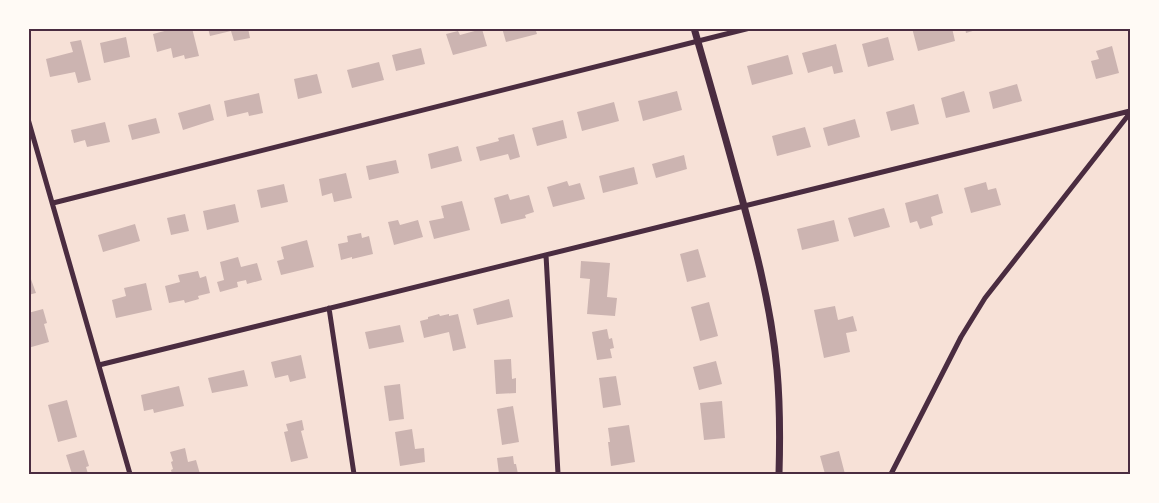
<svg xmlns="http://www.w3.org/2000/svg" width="1159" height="503" viewBox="0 0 1159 503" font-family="Figtree,sans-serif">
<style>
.building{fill:#ccb4b1}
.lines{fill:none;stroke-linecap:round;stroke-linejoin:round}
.minor{stroke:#4a2c40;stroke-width:5}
.tertiary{stroke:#4a2c40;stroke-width:7}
.neatline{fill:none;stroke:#4a2c40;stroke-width:2}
</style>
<rect width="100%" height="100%" fill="#f7e1d7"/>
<path class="building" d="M176,28h16l7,28 -14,3 -1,-4 -11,3 -2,-10 -14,4 -4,-18z
M208,28h40l2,10 -16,3 -3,-10 -21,5z
M502,28h33l2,6 -31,8z
M912,28h40l3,13 -37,10z
M965,28h14v1l-13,4z
M482,29l5,17 -34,9 -7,-21 12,-3 2,4z
M126,37l4,20 -26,6 -4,-20z
M888,37l6,23 -26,7 -6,-23z
M81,40l10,40 -13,3 -3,-11 -25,5 -4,-18 27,-7 -3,-10z
M836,44l7,28 -9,2 -2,-8 -24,7 -6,-20z
M1112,46l7,27 -23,6 -5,-18 8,-2 -3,-8z
M421,48l4,16 -29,7 -4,-16z
M788,55l5,19 -41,11 -5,-19z
M379,62l5,18 -32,8 -5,-18z
M317,74l5,19 -24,6 -4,-20z
M1017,84l5,17 -29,8 -4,-17z
M677,91l5,19 -39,11 -5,-20z
M964,91l6,21 -24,6 -5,-20z
M259,93l4,20 -14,3 -1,-4 -21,5 -3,-16z
M614,102l5,19 -37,10 -5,-19z
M210,104l4,16 -31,10 -5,-17z
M914,104l5,20 -28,7 -5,-19z
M156,118l4,15 -28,7 -4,-15z
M855,119l5,18 -32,9 -5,-18z
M563,120l4,18 -30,8 -5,-18z
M105,122l5,20 -23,5 -2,-7 -11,3 -3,-13z
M805,127l6,20 -34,9 -5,-20z
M514,134l6,23 -10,3 -2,-6 -28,7 -4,-14 23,-6 -1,-3z
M458,146l4,15 -31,8 -3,-15z
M684,155l3,14 -31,9 -4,-14z
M396,160l3,13 -30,7 -3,-14z
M634,167l4,17 -35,9 -4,-17z
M346,173l6,25 -18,4 -2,-9 -10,3 -3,-17z
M567,181l2,5 11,-3 5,16 -32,8 -6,-20z
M986,182l2,8 8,-2 5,17 -30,8 -7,-25z
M284,184l4,18 -27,6 -4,-18z
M508,194l2,6 19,-5 5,17 -9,3 1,3 -25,6 -7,-26z
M938,194l5,19 -12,4 2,8 -13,4 -3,-8 -7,2 -5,-20z
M462,201l8,29 -36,9 -5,-18 15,-3 -3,-12z
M235,204l4,18 -32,8 -4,-19z
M884,208l6,19 -36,10 -6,-19z
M185,214l4,17 -18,4 -4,-17z
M398,220l2,5 18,-5 5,17 -29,8 -6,-23z
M834,220l5,21 -37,9 -5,-21z
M135,224l5,17 -37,11 -5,-17z
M361,233l1,5 7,-2 4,18 -21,5v-2l-11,3 -3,-16 10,-2 -1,-6z
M307,240l7,27 -33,8 -4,-14 7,-2 -3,-12z
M698,249l8,28 -19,5 -7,-28z
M238,257l3,10 16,-4 5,17 -15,4 -1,-4 -9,2 1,5 -18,5 -3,-10 7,-2 -4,-18z
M581,261l29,2 -3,34 10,1 -2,18 -28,-2 3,-35 -10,-1z
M28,271l8,22 -8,2z
M198,271l2,7 6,-2 4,17 -12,3 1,3 -14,4 -1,-3 -15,3 -4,-17 15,-4 -2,-7z
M146,283l6,27 -36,8 -4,-18 14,-4 -2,-8z
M509,299l4,18 -36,8 -4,-16z
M709,302l9,34 -18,5 -9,-34z
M835,306l3,14 15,-4 4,15 -11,2 4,19 -26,6 -10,-48z
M43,309l4,14 -3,1 5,18 -21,6v-35z
M439,314l1,2 9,-2v2l9,-2 8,34 -13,3 -4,-19 -25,6 -4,-17 8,-2v-2z
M400,325l4,17 -35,7 -4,-17z
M607,329l2,10 3,-1 2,10 -4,1 2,9 -15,2 -5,-28z
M301,355l5,23 -16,4 -2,-7 -13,3 -4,-16z
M511,359l1,20 4,-1v15l-20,1 -2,-34z
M716,361l6,23 -23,6 -6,-23z
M244,370l4,16 -36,7 -4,-15z
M616,376l5,29 -18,3 -4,-30z
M400,384l4,35 -15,2 -5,-35z
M179,386l5,20 -30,7 -1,-4 -9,2 -3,-16z
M67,400l10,37 -19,5 -10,-37z
M722,401l3,37 -21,2 -4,-37z
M513,406l6,36 -17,3 -5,-36z
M302,420l2,10 -3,1 7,27 -17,4 -7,-30 4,-1 -2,-7z
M629,425l6,37 -24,4 -3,-24h2l-2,-14z
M412,429l3,20 9,-1 1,14 -25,4 -5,-34z
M185,448l3,14 8,-2 4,14h-28l-1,-4 2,-1 -2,-7 2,-1 -3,-9z
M84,450l5,16 -3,1 2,7h-16l-6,-19z
M839,451l6,23h-20l-5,-18z
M513,456l1,8h2l2,10h-19l-2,-16z"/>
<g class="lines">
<path class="minor" d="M28,119l102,355
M53,203l697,-175
M546,255l12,219
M329,308l25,166
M99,365l1031,-254
M891,474l70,-137 24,-39 145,-185"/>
<path class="tertiary" d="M694,28c14,49 28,97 41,145 18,65 36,130 42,197 3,34 3,70 2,104"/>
</g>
<rect width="1159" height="503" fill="none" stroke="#fffaf5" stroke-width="60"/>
<rect x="30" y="30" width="1099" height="443" class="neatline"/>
</svg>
